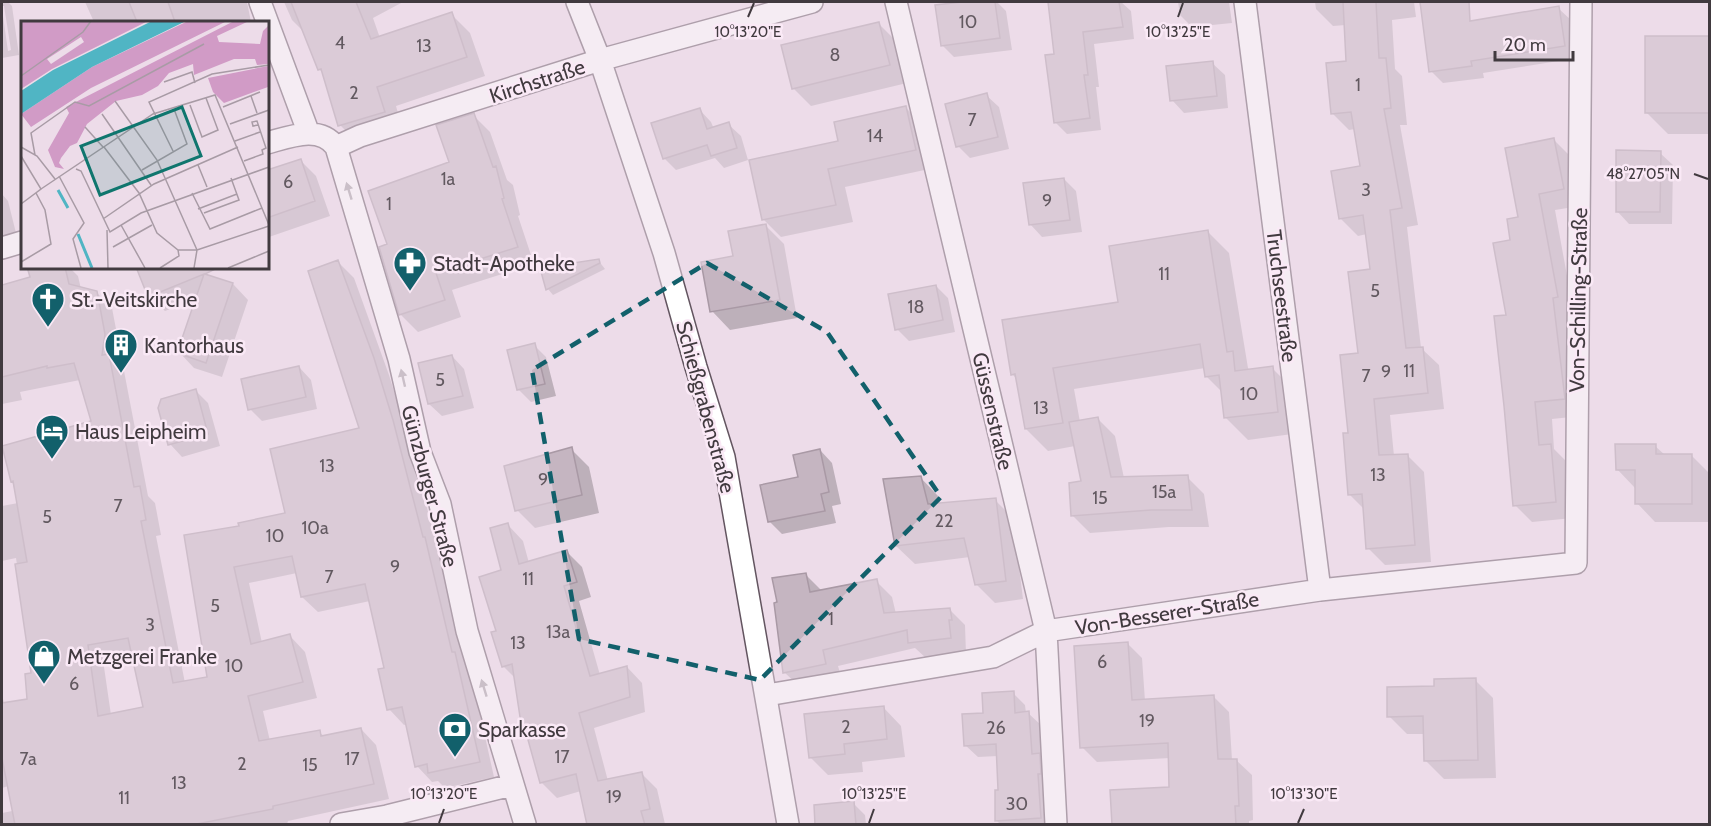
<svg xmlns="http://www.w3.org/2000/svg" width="1711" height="826" viewBox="0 0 1711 826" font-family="Cabin,sans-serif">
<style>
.shadow{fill:#0003;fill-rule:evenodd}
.building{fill:#c5b5c1;stroke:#a999a5;stroke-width:1.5;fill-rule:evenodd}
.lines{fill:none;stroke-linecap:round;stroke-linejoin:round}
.street-casing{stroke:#635560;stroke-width:24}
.street{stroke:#fff;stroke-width:21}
.oneway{fill:#a09c9f}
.marked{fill:none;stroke:#12606b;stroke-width:4.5;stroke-dasharray:12 8;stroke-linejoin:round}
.ticks{fill:none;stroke:#413a3f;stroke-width:2}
.labels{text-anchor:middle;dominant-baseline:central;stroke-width:5;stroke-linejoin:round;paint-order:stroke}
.number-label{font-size:18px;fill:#625960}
.street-label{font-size:21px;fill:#413a3f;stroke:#fae9f6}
.poi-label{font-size:21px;fill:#413a3f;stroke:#fae9f6;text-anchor:start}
.inset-river{fill:none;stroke:#50b5c4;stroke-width:3}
.inset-road{fill:none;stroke:#a89ba5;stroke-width:1.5}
.view{fill:#0f766e;fill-opacity:0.15;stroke:#0f766e;stroke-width:3}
.inset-edge{fill:none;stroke:#413a3f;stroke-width:3}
.ticks-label{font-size:15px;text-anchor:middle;fill:#413a3f;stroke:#fae9f6;stroke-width:5;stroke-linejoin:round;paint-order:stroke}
</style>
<rect width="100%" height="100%" fill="#eddce9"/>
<path class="shadow" d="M2,2h6l4,4 7,49 -17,3v-49l6,42 3,-1 -7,-44h-2z
M85,2h164h-2l4,20h-157z
M284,2h119l-30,16 7,20 71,-24 19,19 15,43 -89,30 7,25 -44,13 -19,-19 -16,-51 -5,-5 -14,-36 -13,-13z
M974,2h23l9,9 6,39 -58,7 -12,-12 -5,-39z
M1049,2h72l10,9 3,28 -40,5 5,43h-3l5,43 -34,4 -12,-12 1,-67z
M1178,2h51l3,21 -40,4 -12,-12z
M1315,2h99l2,15 -24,3 3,49 7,7 5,49h-7l18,100 -11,2 14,121 18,17 5,44 -54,6 4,41 13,-1 17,17 7,90 -46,3 -17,-17 -3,-38 -15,-15v-61l22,-163 -5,-37 -9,2 -17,-17 21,-51 -7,-39 -6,1 -17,-17 16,-51 -2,-37 -13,1 -17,-17z
M1558,8l13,12 6,38 -94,15 1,5 -41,5 -12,-12 37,-49z
M879,24l18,18 10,41 -96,23 -18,-18z
M1710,38v96h-42l-22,-22z
M1212,63l13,12 3,33 -44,5 -12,-13z
M986,95l13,12 10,42 -39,9 -12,-12z
M906,108l18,18 10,42 -89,19 8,35 -72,15 -18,-18 77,-77z
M699,109l12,13 3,7 14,-5 13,12 7,24 -24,8 -9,-10 -39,12 -12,-12z
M473,115l17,17 17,48 6,5 7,30 -2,1 16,48 -82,26 9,27 -43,15 -17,-17 -20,-67 8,-3 62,-82z
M1554,140l17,17 9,49 -25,4 19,104 7,102 -29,3 2,30 14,14 5,55 -41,4 -17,-17 -7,-189 4,-75 8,-23z
M1660,153l13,12 -1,59h-43l-12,-13z
M300,160l16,16 14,40 -61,21 -2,7v-72z
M1064,179l12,12 6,41 -40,5 -12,-13z
M2,194l6,7 9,36 -15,4z
M766,226l18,18 13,74 -67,12 -18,-19 23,-53z
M1207,231l22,22 19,115 2,3 22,-3 22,22 6,43 -52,7 -22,-22 -4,-26 -16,-16 -1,-8 -131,21 6,33 17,-4 18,18 9,42 63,-1 17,17 5,33h-40l-79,6 -17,-17 10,-33 -8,-37 -27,5 -22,-22 -8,-49 -6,-6 107,-71z
M598,260l7,9 -52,26 -5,-6z
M338,262l16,16 35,97 19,62 62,232 24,108 -49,11 -7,-7 -6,1 -15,-16 -10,-42 -3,1 -15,-16 -3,-40 -16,-68 -52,11 -16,-15 -5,-24 -48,10 13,60 28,-7 15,16 12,46 -54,13 7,30 49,-9 6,5 36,-8 15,16 13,54 -101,22 -1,3h-285v-11l36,-7 -5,-131 -17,-117 -14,3v-55l16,-3 -15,-56 90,-25 -13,-42 -60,12 2,8 -20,4v-117l29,-9 3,-11h35l9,9 3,13 15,3 16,16 8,42 -2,15 6,6 24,125 7,7 6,32 -5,1 29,147 24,-5 32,-150 46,-14 74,-85zM134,655l11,53 -34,7 -8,-55z
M138,267h43l52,17 15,16 -26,77 -28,-9 -15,-16 18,-54 -32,13 -16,-15z
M936,286l12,12 7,34 -46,9 -12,-12z
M534,345l12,12 10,39 -25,6 -12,-12z
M452,356l12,13 10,39 -32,8 -13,-12 -9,-40z
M299,367l12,13 6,29 -55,12 -12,-12z
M196,391l12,12 12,43 -38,11 -12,-13z
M1655,446l10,9h26l18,18 1,49h-55l-18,-19 -2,-15 -18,-19z
M571,449l18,18 10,46 -64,15 -18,-18z
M820,450l12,13 9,41 -9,2 4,17 -54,11 -12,-12 -8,-36 37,-8z
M920,477l18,19 3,9 54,-5 18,18 10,81 -28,4 -19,-19 -6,-27 -55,7 -19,-18z
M508,525l15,16 6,22 37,-12 16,16 9,30 -12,4 21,74 27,-8 15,16 3,29 -51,16 14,53 33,-8 16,16 8,35h-76l-8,-33 -24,7 -15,-15 -14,-48 -4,-5 -8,-51 -13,-13 -5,-34z
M805,574l17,17 54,-10 16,16 4,17 53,-5 16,16 1,29 -40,4 -11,-10 -77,18 4,14 -41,8 -17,-16z
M1127,643l15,15 3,43 69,-4 15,15 3,48h4l16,15 1,45 -4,1v3h-136l57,-35v-31l-73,4 -15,-15z
M1475,680l18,18 3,80 -52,1 -18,-18 -1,-27h-18l-18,-18 47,-29z
M1013,693l12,12 1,8h2l13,12 11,99h-52l-4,-4 4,-29 -2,-35 -20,1 -13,-12 19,-31z
M2,695l22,86 -22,7z
M883,707l18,19 4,31 -43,5 1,10 -35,3 -18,-18z
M853,803l12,12 1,9h-49z"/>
<path class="building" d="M129,2h39l7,20h-38z
M291,2h65l15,37 81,-27 15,45 -90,30 8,25 -47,14 -17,-57 -3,1z
M962,2h33l5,36 -59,8 -6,-41z
M1048,2h71l4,25 -40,5 5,43h-4l6,43 -36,5 -9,-68 9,-1z
M1343,2h33l3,56h7l5,50 -7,1 18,99 -12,2 16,138 17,-1 5,46 -54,6 5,56 29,-1 7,91 -49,4 -4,-55 -14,1 -5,-62h5l-8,-78 18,-2 -10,-81 22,-3 -7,-54 -24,4 -8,-48 29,-5 -9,-54 -20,2 -5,-51 20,-2z
M1420,2h49l1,19 89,-15 6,40 -94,15 1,5 -43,6z
M879,22l11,43 -98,24 -11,-44z
M1645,36h65v77h-65z
M1213,61l4,35 -47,5 -4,-35z
M987,93l11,44 -42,10 -11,-43z
M906,106l10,44 -88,19 8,36 -74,15 -13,-60 89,-19 -4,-19z
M700,108l7,21 22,-7 8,26 -26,8 -4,-11 -44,14 -12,-36z
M474,113l19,54 3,-1 8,32 -2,1 16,48 -82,26 9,27 -46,15 -20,-68 8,-3 -19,-53 81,-29 -13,-37z
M1554,138l10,51 -25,5 19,103 -5,1 12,101 -30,3 4,43 12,-1 5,58 -43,4 -9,-100 -10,-90 12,-1 -13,-72 17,-3 -3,-21 11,-2 -13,-69z
M1616,150l45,1 -1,61h-44z
M301,159l14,42 -48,17v-48z
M1064,178l6,42 -41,5 -6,-42z
M766,224l14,76 -70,12 -9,-50 32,-6 -5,-25z
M1208,230l19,122 6,-1 2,20 38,-5 5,46 -54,6 -5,-43 -14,2 -5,-33 -147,24 10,55 -38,6 -10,-55 -4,1 -9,-55 116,-18 -9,-56z
M599,259l1,4 -54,27 -6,-22z
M338,260l36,98 19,62 30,117h2l27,115h3l25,110 -52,11 -1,-9 -12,3 -13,-60 -15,3 -9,-41 6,-1 -19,-84 -64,13 -9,-41 -58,11 17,77 39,-10 13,48 -55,14 11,45 61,-11 1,6 40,-8 13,56 -101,22v3l-81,16h-177l-13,-67v-55l25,-4 -2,-25 6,-1 -16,-109 12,-2 -14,-81 -2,1 -9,-36 89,-25 -17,-58 -27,5v-2l-45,11v-92l28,-8 -3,-10h38l4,17 28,7 8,43 -3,21 7,-1 25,133 6,-1 6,34 -5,1 32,162 34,-6 -23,-142 55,-9 -1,-3 47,-10 -15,-64 89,-21 -51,-157zM128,638l15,69 -45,9 -10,-71z
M136,267h83l-14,7 28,9 -27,80 -29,-10 27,-79 -56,23z
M936,285l7,35 -48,10 -7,-36z
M535,343l10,41 -28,6 -10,-40z
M452,355l11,41 -35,8 -10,-41z
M299,366l7,31 -58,13 -7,-31z
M196,389l12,45 -40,11 -10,-37 3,-9z
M1098,417l13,60 77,-2 4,35h-41l-80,6 -2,-33 12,-2 -12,-59z
M1615,444h41v10h36v50h-57v-34h-19z
M572,447l10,48 -67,16 -11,-45z
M820,449l9,43 -8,2 4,17 -57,11 -8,-37 38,-8 -5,-22z
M921,476l7,28 68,-6 10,83 -31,4 -11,-47 -69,8 -12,-67z
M508,523l11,41 48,-14 10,32 -13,4 26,90 37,-10 3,31 -51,16 19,68 44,-9 8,37 -9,2 4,14h-58l-11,-51 -36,9 -15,-54 -3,1 -10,-66 -10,3 -11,-35 5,-1 -17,-54 22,-7 -11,-42z
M806,573l4,19 67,-13 7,34 66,-5 2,12h-3l2,18 -43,5 -1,-13 -84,20 3,14 -43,9 -9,-70 3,-1 -5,-24z
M1128,642l4,58 82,-5 4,64h19l2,47h-4l1,19h-124l-2,-35 59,-3 -1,-44 -88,5 -6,-102z
M1476,678l2,82 -54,1 -1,-45 -36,1v-30l47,-1v-7z
M1014,691l1,22 14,-2 3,43 8,-1 1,21h-3l3,44 -46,3v-31h3l-2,-46 -32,2 -2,-32 21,-1 -1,-20z
M884,706l3,33 -43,5 1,10 -36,4 -5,-44z
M854,801l2,24h-41l-1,-20z"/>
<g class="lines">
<g class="street-casing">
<path id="street" d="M260,2l49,132
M577,2l23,58 64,193 32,114 28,90 64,367
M896,2l150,629 10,193
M1245,2l75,588
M267,143c22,-6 53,-19 69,4l63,212 21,93 20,52 27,127 58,193
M336,147l24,-11 240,-76 212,-58
M2,248l20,-6
M767,695l226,-38 53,-26 274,-41 256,-27 5,-561
M341,824l46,-8 125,-31"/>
</g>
<use href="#street" class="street"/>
</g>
<defs><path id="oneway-solid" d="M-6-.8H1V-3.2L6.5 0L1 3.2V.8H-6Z" transform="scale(1.5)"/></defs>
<g class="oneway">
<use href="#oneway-solid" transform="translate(349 191) rotate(-107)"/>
<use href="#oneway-solid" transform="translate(403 378) rotate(-103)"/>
<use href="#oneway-solid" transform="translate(484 688) rotate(-107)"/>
</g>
<path d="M0 0H1711V826H0ZM707,263l120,69 114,165 -181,183 -181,-41 -47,-269z" fill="#eddce9" fill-opacity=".55" fill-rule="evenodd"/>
<path class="marked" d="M707,263l120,69 114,165 -181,183 -181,-41 -47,-269z"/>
<path class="ticks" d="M748,17l6,-14M1178,17l5,-14M1694,174l14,5M439,823l5,-14M869,823l5,-14M1298,823l6,-14"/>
<defs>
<g id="pharmacy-pin" transform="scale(1.725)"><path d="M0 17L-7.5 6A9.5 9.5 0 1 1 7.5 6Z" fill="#12606b" stroke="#fae9f6"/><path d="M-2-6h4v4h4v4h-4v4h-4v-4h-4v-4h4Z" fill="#fff"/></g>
<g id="church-pin" transform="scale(1.725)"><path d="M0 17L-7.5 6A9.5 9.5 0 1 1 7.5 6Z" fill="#12606b" stroke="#fae9f6"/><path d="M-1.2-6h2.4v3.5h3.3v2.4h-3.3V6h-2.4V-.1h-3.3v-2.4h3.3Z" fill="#fff"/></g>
<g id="building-pin" transform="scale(1.725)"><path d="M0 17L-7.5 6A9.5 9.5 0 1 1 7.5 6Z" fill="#12606b" stroke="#fae9f6"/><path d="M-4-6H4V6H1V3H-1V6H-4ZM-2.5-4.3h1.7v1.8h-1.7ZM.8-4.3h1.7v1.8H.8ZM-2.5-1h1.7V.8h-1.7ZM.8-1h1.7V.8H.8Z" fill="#fff"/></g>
<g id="hotel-pin" transform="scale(1.725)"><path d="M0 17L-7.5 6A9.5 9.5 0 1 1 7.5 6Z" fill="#12606b" stroke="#fae9f6"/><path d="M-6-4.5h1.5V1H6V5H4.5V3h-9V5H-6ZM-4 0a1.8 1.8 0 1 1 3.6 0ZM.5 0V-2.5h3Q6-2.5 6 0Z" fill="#fff"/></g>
<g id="shop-pin" transform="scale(1.725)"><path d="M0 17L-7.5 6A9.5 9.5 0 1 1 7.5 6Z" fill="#12606b" stroke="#fae9f6"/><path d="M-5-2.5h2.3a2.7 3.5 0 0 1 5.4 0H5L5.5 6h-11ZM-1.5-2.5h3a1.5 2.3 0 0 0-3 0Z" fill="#fff"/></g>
<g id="bank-pin" transform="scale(1.725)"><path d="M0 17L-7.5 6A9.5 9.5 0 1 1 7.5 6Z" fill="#12606b" stroke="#fae9f6"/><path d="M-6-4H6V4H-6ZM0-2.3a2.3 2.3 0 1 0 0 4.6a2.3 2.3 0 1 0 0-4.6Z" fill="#fff"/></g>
</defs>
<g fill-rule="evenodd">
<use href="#pharmacy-pin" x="410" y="263"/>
<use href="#church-pin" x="48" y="299"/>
<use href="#building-pin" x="121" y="345"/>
<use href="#hotel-pin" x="52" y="431"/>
<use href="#shop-pin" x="44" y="656"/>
<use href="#bank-pin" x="455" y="729"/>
</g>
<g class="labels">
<g class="number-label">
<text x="968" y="22">10</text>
<text x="340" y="43">4</text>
<text x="424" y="46">13</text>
<text x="835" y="55">8</text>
<text x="1358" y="85">1</text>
<text x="354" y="93">2</text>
<text x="972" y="120">7</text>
<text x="875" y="136">14</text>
<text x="448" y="179">1a</text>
<text x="288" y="182">6</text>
<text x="1366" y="190">3</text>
<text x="1047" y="201">9</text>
<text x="389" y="204">1</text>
<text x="1164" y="274">11</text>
<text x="1375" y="291">5</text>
<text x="916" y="307">18</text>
<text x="1409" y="371">11</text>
<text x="1386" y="372">9</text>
<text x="1366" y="376">7</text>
<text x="440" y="380">5</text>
<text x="1249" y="394">10</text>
<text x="1041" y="408">13</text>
<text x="327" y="466">13</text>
<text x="1378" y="475">13</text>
<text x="543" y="480">9</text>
<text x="1164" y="492">15a</text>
<text x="1100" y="498">15</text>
<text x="118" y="506">7</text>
<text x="47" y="517">5</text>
<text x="944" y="521">22</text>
<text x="315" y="528">10a</text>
<text x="275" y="536">10</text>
<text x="395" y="567">9</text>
<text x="329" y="577">7</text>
<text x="528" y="579">11</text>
<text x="215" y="606">5</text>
<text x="831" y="619">1</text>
<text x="150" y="625">3</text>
<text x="558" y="632">13a</text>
<text x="518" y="643">13</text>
<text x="1102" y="662">6</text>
<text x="234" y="666">10</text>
<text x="74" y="684">6</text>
<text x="1147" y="721">19</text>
<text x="846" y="727">2</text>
<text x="996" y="728">26</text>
<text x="562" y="757">17</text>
<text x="28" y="759">7a</text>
<text x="352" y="759">17</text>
<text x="242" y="764">2</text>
<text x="310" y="765">15</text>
<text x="179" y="783">13</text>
<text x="614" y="797">19</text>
<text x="124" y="798">11</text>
<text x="1017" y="804">30</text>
</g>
<g class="street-label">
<text transform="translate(537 81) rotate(-18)">Kirchstraße</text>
<text transform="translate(1282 296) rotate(83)">Truchseestraße</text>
<text transform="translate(1578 300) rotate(-89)">Von-Schilling-Straße</text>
<text transform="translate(706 407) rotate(75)">Schießgrabenstraße</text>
<text transform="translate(993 411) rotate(77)">Güssenstraße</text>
<text transform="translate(430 486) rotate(75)">Günzburger Straße</text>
<text transform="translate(1167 613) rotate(-9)">Von-Besserer-Straße</text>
</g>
<g class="poi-label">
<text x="433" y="263">Stadt-Apotheke</text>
<text x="71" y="299">St.-Veitskirche</text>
<text x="144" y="345">Kantorhaus</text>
<text x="75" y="431">Haus Leipheim</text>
<text x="67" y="656">Metzgerei Franke</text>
<text x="478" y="729">Sparkasse</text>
</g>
</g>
<g transform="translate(21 21)">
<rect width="248" height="248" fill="#eddce9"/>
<path d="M0,0h127l-96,48 -31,20zM60,16l3,5 -33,22 -4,-5zM167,0h39l-136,67 -60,39 -10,-13 71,-47zM213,0h15l-32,15 2,6 41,2 3,-13 5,-5v38l-11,1 -2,-6h-21l-40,16 -1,-11 -24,9 -11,13 -16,9 -26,6 -29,23 -10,19 -7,3 -9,12 -2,5 5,6 -9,-2 -7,-17 21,-37 -3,-6zM247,45v21l-44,16 -11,-11 -5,-14z" fill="#d19bc6" fill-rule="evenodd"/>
<path d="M131,0h34l-94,46 -71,47v-23l32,-21z" fill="#50b5c4"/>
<path class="inset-river" d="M37,169l10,18M57,213l14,34"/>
<path class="inset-road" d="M0,55l62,-44 8,-11M143,61l28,-10 3,11M230,75l6,17M94,80l42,59 40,90M169,84l12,32 16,-7 -12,-32M202,86l37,-15M81,93l49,71M209,103l39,-14M64,106l18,20M214,120l25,-9M0,126l16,9 18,23M83,126l35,46 18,40 21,17h19l72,-24M152,130l-24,-49 63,-28 57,-9M14,134l-4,-22 44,-31 14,4 115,-62M0,135l20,33 -20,15M223,140l19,-7 -1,-4 4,-2 -9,-27 -5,1 1,4 5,-1M177,144l9,22M55,148l5,2 29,61 31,-19 128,-46M121,149l45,-26 -13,-35M38,155l25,47 -11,16 8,29M20,168l112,-75 62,-19 54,130M171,172l18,36 52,-21M177,188l39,-15M183,192l35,-13 -8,-22M82,198l51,-35 84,-37M100,204l24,43M86,209l1,38M92,226l39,-22M0,241l30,-18 -6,-34 -9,-17M139,247l19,-12 -1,-6M173,247l3,-18M207,247l41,-17"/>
<path class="view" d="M161,86l19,49 -101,39 -19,-49z"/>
<rect width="248" height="248" class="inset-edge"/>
</g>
<g class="ticks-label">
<text x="1178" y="37">10°13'25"E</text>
<text x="748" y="37">10°13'20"E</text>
<text x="1643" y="179">48°27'05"N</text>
<text x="444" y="799">10°13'20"E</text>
<text x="874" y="799">10°13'25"E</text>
<text x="1304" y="799">10°13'30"E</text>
</g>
<rect width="1711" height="826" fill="none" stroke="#413a3f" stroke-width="6"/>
<path d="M1495 51v9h78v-9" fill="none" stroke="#413a3f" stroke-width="3"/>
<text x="1504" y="51" font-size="18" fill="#413a3f" stroke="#fae9f6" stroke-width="4.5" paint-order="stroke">20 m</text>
</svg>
